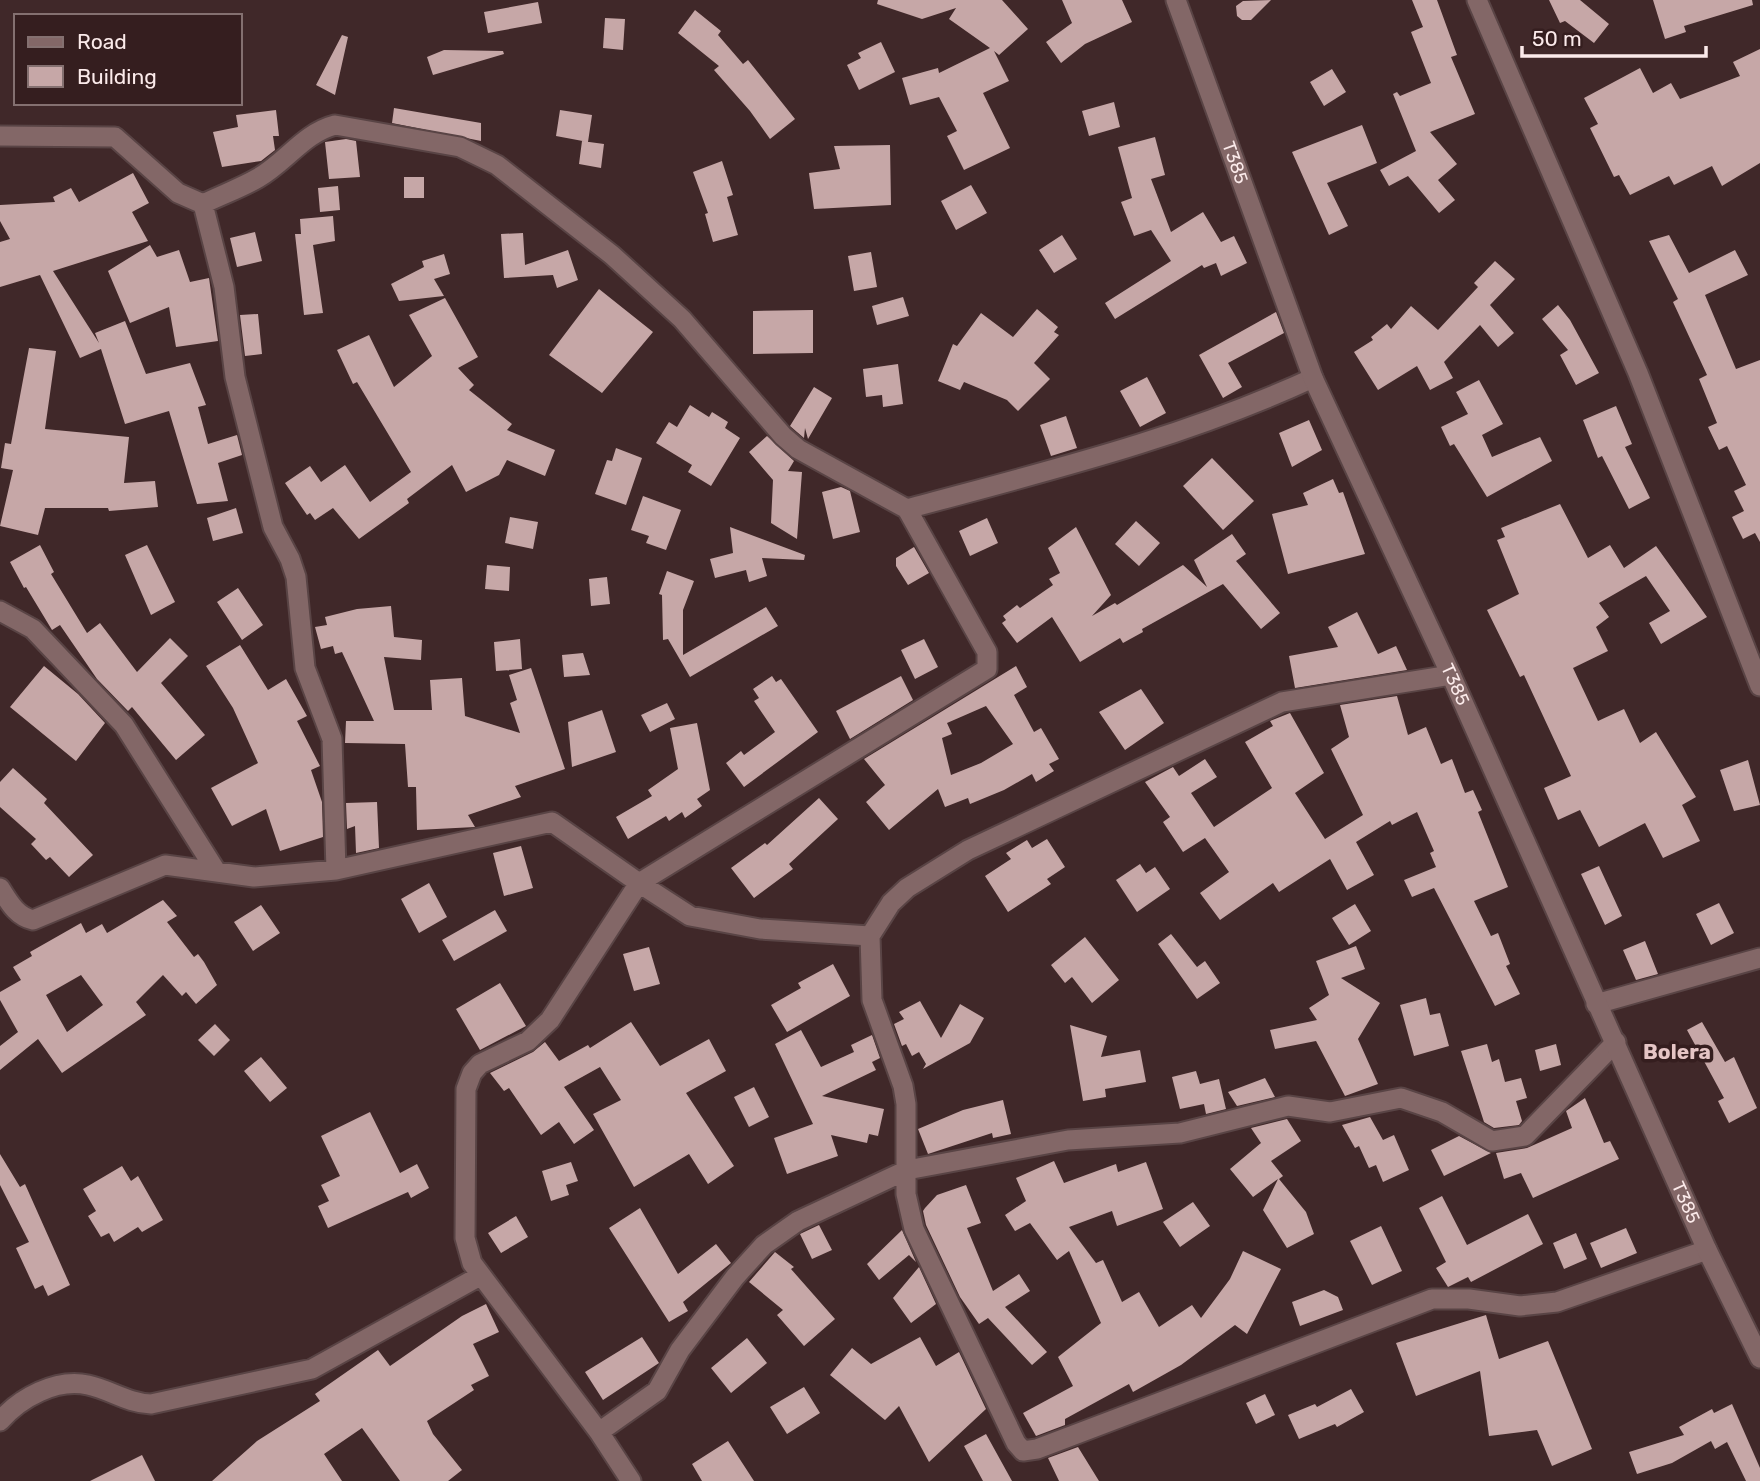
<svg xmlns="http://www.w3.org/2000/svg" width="1760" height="1481" viewBox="0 0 1760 1481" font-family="Rubik,sans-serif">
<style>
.building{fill:#c6a7a7;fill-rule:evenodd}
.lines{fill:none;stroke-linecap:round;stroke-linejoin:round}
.minor-casing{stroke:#594445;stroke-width:23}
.tertiary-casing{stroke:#594445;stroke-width:23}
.minor{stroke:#836767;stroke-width:19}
.tertiary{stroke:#836767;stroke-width:19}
.labels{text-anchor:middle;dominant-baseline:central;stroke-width:7;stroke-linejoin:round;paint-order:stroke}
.street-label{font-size:18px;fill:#fbeaea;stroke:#351e1f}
.quarter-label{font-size:21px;font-weight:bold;fill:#e5c5c5;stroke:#351e1f}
</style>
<rect width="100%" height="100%" fill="#402829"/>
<path class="building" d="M878,0h124l26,29 -29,26 -5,-4 15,30 -26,12 27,55 -46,22 -17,-34 10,-5 -18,-34 -29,8 -8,-27 36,-10 1,5 51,-25 -41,-29 7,-11 -34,11 -45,-15z
M1062,0h60l10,22 -47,22 -24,19 -15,-21 26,-19z
M1271,0l-20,20h-9l-5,-4 -1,-10 7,-5z
M1412,0h25l20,55 -6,2 24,57 -45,18 27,32 -19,16 17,20 -16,13 -31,-37 -19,10 -9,-16 36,-19 -23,-57 4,-2 3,4 31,-13 -20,-51 12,-5z
M1549,0h31l29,24 -15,19 -29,-22 -5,2z
M1653,0h99l1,5 -69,21 2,6 -21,7z
M538,2l4,21 -54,10 -4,-21z
M695,10l26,21 -3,4 25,29 5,-4 47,59 -25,20 -20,-28 -36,-41 5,-4 -41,-33z
M605,18l20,1 -2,31 -20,-2z
M342,35l6,2 -13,58 -19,-10z
M881,42l14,30 -36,18 -12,-25 14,-7 -3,-5z
M1760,49v114l-38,23 -10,-20 -38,19 -5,-9 -39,19 -11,-20 -5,2 -24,-49 8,-4 -14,-26 56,-30 13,25 18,-10 9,16 60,-23 -7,-14z
M444,50l59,1 1,3 -71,21 -6,-18z
M1332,69l14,23 -22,14 -14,-24z
M1114,102l6,25 -31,9 -7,-25z
M394,108l87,15v18l-89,-18z
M276,110l3,26h-6l2,14 -14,11 -39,6 -9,-35 25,-5 -2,-12z
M560,110l32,5 -4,27 -32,-6z
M1362,125l15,38 -50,20 21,43 -19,9 -37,-83z
M1155,137l10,38 -14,4 20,53 32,-20 18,30 13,-6 13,27 -26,13 -5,-13 -12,5 -2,-3 -87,54 -10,-16 66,-42 -20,-31 -17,6 -13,-34 11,-4 -14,-51z
M346,139l10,2 4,36 -31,2 -4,-37z
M582,141l22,3 -3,24 -22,-4z
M890,145l1,60 -77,4 -5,-36 31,-4 -6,-23z
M722,161l11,34 -6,2 11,38 -25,7 -8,-28 3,-1 -15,-41z
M133,173l16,30 -17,9 16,29 -95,30 46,72 -4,-10 30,-12 21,53 44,-11 16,42 -8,2 10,37 29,-9 5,20 -24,8 10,38 -31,3 -28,-93 -44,13 -24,-75 -21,9 -40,-83 -40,12v-45l10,-3 -10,-18v-16l55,-3 -2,-5 18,-9 8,14z
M404,177h20v21h-20z
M971,185l16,28 -31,17 -15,-29z
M338,186l2,24 -20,2 -2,-24z
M333,216l2,25 -22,4 10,68 -19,2 -9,-81h6l-1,-15z
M255,232l7,29 -25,6 -7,-29z
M523,233l2,32 43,-15 10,30 -21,8 -4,-13 -49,3 -3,-44z
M1062,235l15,24 -23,14 -15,-23z
M1669,235l20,38 46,-23 13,25 -43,20 31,74 24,-9v182l-5,-9 -12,6 -11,-22 12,-6 -10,-20 12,-6 -19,-39 -8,4 -11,-23 9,-4 -18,-44 8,-4 -34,-73 5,-3 -29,-58z
M150,245l7,12 22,-7 11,32 19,-4 9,63 -42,6 -7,-40 -39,16 -22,-52z
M871,252l6,35 -23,4 -6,-35z
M444,254l6,20 -16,5 10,17 -45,5 -8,-17 33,-17 -2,-6z
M1495,261l20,18 -25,26 24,28 -16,14 -18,-22 -36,37 9,16 -23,12 -13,-24 -39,24 -24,-38 19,-12 -2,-3 16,-13 4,5 20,-23 27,24 40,-43 -4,-4z
M599,289l54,43 -51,61 -53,-38z
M903,297l6,19 -32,9 -5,-19z
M445,298l33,59 -20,11 16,17 -5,5 43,34 -5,6 48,20 -10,26 -38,-16 -8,15 -33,17 -14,-27 -45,34 2,4 -50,36 -26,-31 -18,12 -5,-7 -3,2 -22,-32 25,-17 11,16 24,-17 25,37 41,-30 -54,-90 -4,2 -16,-34 32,-15 25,52 38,-31 -23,-41z
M1558,305l12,15 29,53 -23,12 -16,-30 8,-5 -26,-31z
M1037,309l21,18 -4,5 5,3 -25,28 16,16 -32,32 -11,-11 -43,-18 -4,8 -22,-9 15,-37 4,2 24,-33 32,24z
M813,310v43l-60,1v-43z
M1276,312l8,21 -56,30 14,24 -19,11 -24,-43z
M258,314l4,40 -17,2 -5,-41z
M29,348l27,3 -11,78 84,8 -5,46 31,-2 3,26 -49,4 -1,-3h-63l-7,27 -38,-9 13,-56 -12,-2 4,-25 6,1z
M898,364l5,40 -20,3 -1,-12 -16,2 -3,-28z
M1147,377l19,36 -26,14 -20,-36z
M1479,380l24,44 -21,11 10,22 48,-20 12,24 -65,36 -33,-53 -4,2 -9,-19 27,-13 -12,-22z
M814,387l18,11 -24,41 -3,-11 -1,10 -14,-12z
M690,405l19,12 3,-5 16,10 -3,6 15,10 -29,48 -23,-14 4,-7 -36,-22 13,-21 8,5z
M1616,406l16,38 -7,3 25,51 -21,11 -27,-53 -4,2 -15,-38z
M1066,416l11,32 -26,8 -11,-31z
M1309,420l13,30 -30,17 -13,-34z
M767,436l27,25 -6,10 14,1 -5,67 -26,-16 2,-43 -24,-28z
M616,448l26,10 -16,47 -31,-11 12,-34 5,1z
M1212,458l42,43 -31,29 -40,-44z
M1333,479l6,14 4,-1 22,62 -77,20 -16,-60 36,-9 -5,-12z
M841,487l9,4 10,41 -27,7 -11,-47z
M643,496l38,14 -15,40 -20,-7 3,-7 -18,-6z
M1560,504l28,54 22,-13 14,23 32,-22 51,71 -46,27 -12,-21 21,-12 -24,-35 -47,27 10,14 -13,10 12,24 -35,17 25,53 26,-12 16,34 16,-11 40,65 -14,8 18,36 -37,17 -18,-35 -46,24 -19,-37 -22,10 -14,-32 27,-12 -47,-101 -4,2 -33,-67 32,-16 -22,-54 8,-3 -4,-9z
M236,508l7,25 -30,8 -6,-23z
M510,517l28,5 -5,27 -28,-6z
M987,518l11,25 -28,13 -11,-25z
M1136,521l24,22 -21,23 -24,-22z
M730,527l75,28 -1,5 -42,-2 5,18 -18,6 -3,-12 -31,8 -5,-19 23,-6z
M1076,527l35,68 -19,21 23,-13 2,2 66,-40 24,22 -13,-27 38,-26 14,20 -10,7 44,52 -19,16 -38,-45 -81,45 1,3 -20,11 -3,-5 -40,24 -28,-45 -35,26 -15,-20 4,-3 -3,-4 14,-11 3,3 33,-23 -4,-6 11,-6 -12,-25z
M40,545l14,27 -3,2 36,59 13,-10 37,49 33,-34 18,18 -27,27 44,52 -29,25 -44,-53 -4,4 -31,-32 -37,-54 -8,5 -26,-43 -2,1 -14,-26z
M147,545l28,57 -24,13 -26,-60z
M914,547l15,26 -21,12 -12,-19v-8z
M487,565l23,2 -1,24 -24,-2z
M667,571l27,10 -11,29v45l83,-48 12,19 -88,51 -22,-38 -5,1 -1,-45 -3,-1z
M607,577l3,27 -19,2 -2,-27z
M238,588l25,37 -21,15 -25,-38z
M391,606l3,31 28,3 -1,20 -37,-3 10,53h38l-2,-30 32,-2 3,38 55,17 -10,-30 7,-3 -8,-25 22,-7 34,101 -50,17 6,11 -53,18 7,12 -58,3 -1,-43h-8l-3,-43 -60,-1 1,-22h28l-32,-69 -7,2 -2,-8 -12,3 -6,-22 12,-2 -2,-8 32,-8z
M1357,612l21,42 18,-8 11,24 -112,18 -6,-32 49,-9 -10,-20z
M520,639l2,30 -26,2 -2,-29z
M924,639l14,28 -23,12 -14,-29z
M240,645l28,45 18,-11 21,37 -10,5 23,45 -9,4 11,32 1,35 -43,14 -14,-42 -34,17 -21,-38 47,-25 -25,-55 -27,-42z
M583,653l7,22 -26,2 -2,-22z
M44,666l34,28 27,29 -29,38 -66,-54z
M1016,666l11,21 -13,8 20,37 7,-4 18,31 -10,5 5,7 -18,11 -4,-8 -28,16 -34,14 -2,-6 -23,9 -7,-18 -49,41 -23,-28 19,-17 -21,-26zM986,706l27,38 -32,19 -30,12 -9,-37 10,-4 -5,-11z
M772,676l4,6 5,-3 37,53 -74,55 -18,-24 15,-12 3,4 31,-23 -21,-31 5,-3 -6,-9z
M901,676l12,24 -63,39 -14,-28z
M1141,689l23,34 -39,27 -26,-38z
M1397,696l11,39 18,-8 15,37 11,-5 13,34 8,-3 9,20 -4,2 30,75 -34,14 17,35 7,-3 12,31 -4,2 14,28 -25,12 -61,-118 -22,9 -8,-17 32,-13 -6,-14 4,-2 -17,-39 -25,13 -2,-4 -34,21 18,33 -27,15 -17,-31 -51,33 -6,-9 -53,37 -20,-27 29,-21 -24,-34 -22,14 -20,-30 7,-5 -25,-35 28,-15 6,9 26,-17 12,18 -26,16 23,34 58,-39 -27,-46 28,-16 -3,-5 20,-8 34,60 -29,20 30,46 38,-24 -32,-66 18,-12 -9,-32z
M667,703l8,16 -25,13 -9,-17z
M602,710l14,42 -44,15 -4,-45z
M697,723l13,67 -13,9 5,7 -17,12 -3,-6 -13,9 -3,-5 -38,23 -12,-22 36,-21 -4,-6 30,-21 -8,-41z
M1748,760l12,45 -26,6 -14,-41z
M13,768l34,31 -3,4 49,52 -24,22 -19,-20 -4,3 -15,-16 5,-5 -36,-32v-25z
M819,798l19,21 -49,45 4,5 -39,29 -23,-30 34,-25 2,2z
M377,802l2,46 -23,5 -1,-27 -8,3 -1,-26z
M1047,839l18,28 -18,12 4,5 -43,28 -23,-36 26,-17 -5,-6 21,-13 5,8z
M521,846l12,42 -29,8 -11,-43z
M1140,864l6,9 9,-6 15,22 -33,23 -21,-32z
M1599,866l23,50 -17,9 -24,-51z
M429,883l18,34 -28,16 -18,-34z
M163,900l14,16 -10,6 27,35 4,-3 6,8 13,23 -21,19 -10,-12 -4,4 -19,-21 -27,27 10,13 -84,58 -24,-34 -38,31v-24l18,-14 -18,-32v-8l21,-12 -8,-13 19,-11 -2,-4 51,-29 5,10 16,-9 5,9zM81,975l22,30 -36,27 -21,-37z
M1719,903l15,30 -23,12 -15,-31z
M1355,904l16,27 -22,14 -17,-27z
M261,905l19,28 -27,18 -19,-29z
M495,910l12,21 -53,30 -12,-21z
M1171,934l26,33 8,-6 15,22 -23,16 -39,-55z
M1085,937l34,43 -27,23 -20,-26 -7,6 -14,-18z
M1645,941l13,33 -22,6 -13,-30z
M1356,946l9,23 -24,9 39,25 -22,36 20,45 -33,12 -29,-55 -41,8 -5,-19 47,-10 -8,-12 20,-13 -13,-34z
M649,947l11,37 -26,7 -11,-37z
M833,964l17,32 -63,36 -16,-27 30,-17 -3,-5z
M500,983l26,43 -46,24 -24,-41z
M1426,998l4,17 10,-2 9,33 -35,10 -14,-51z
M920,1001l21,37 19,-34 24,14 -14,25 -47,26 3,-5 -7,-12 -7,4 -6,-12 -4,2 -8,-22 10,-5 -5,-7z
M631,1022l29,44 49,-27 17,32 -40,22 48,73 -26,18 -19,-30 -55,33 -41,-73 28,-14 -21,-33 -36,20 30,43 -20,14 -15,-22 -18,13 -32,-47 -5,3 -14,-18 43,-21 12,-10 14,19 29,-16 2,3z
M1702,1022l23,40 9,-5 23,51 -28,15 -11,-22 6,-3 -37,-68z
M215,1024l15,16 -16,16 -16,-16z
M1070,1025l37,11 -6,21 39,-7 6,32 -41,7 1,8 -23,4z
M801,1030l20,37 33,-15 -3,-7 21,-10 8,23 -8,4 4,8 -54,26 62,13 -6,27 -9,-2 -2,9 -36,-8 7,21 -51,18 -13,-36 39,-14 -38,-80z
M1487,1044l5,18 7,-3 6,23 16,-4 6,20 -11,3 6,20 -3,4 -25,3 -10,-6 -23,-71z
M1556,1044l5,21 -21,6 -5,-21z
M261,1057l26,31 -17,14 -26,-31z
M1196,1071l4,13 19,-5 7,30 -20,5 -2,-10 -24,5 -8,-32z
M1265,1078l10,19 -38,9 -9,-14z
M754,1087l15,30 -20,10 -15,-30z
M1585,1098l19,45 6,-2 9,18 -86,39 -12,-25 -17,6 -8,-26 31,-5 45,-20 -6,-17z
M1003,1100l8,34 -18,4 -1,-5 -64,21 -10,-25 45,-19z
M370,1112l30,61 17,-9 12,24 -18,10 -3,-6 -80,36 -10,-22 11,-5 -8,-16 19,-9 -19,-40z
M1370,1117l13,23 11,-5 15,35 -26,12 -7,-17 -7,3 -10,-22 -4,2 -13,-23z
M1287,1119l14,22 -30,20 12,15 -4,3 27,33 8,22 -27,14 -24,-38 15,-31 -25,18 -23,-28 31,-26 -10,-15z
M1459,1136l32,17 -47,23 -13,-26z
M0,1154l20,33 5,-3 45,101 -22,11 -5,-11 -8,4 -19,-41 13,-6 -29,-57z
M1054,1161l10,22 52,-19 2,8 28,-10 17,47 -46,17 -5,-15 -43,16 27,36 7,-3 19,42 17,-10 20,35 33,-22 9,13 29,-39 13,-28 38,18 -34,65 -12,-9 -54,40 -48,27 -4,-8 -64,35v6l-29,11 -13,-23 50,-27 -15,-29 43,-34 -32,-72 -12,9 -27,-37 -15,8 -10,-16 21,-14 -10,-23z
M571,1162l7,19 -12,4 3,10 -18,6 -9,-30z
M122,1166l9,15 7,-5 25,44 -21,12 -4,-5 -24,15 -5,-9 -8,4 -13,-21 8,-5 -13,-22z
M966,1185l15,38 -14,5 26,63 26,-17 11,17 -25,16 42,45 -15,13 -44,-47 -9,6 -19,-27 -34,-72 -3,-14 2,-3 12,-13z
M1442,1196l25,49 61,-31 15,30 -72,38 -3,-5 -20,10 -12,-19 10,-6 -27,-54z
M1193,1202l17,24 -30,21 -17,-25z
M640,1208l38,66 38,-30 15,19 -48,39 5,9 -19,11 -60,-94z
M516,1216l12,21 -27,16 -13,-20z
M819,1225l13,25 -20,9 -12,-25z
M1381,1226l21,45 -30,14 -22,-44z
M1626,1228l11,25 -36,15 -11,-25z
M902,1230l14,32 -7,-7 -30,25 -12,-16z
M1576,1233l11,26 -23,10 -11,-26z
M775,1252l19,15 -3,2 44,50 -31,27 -27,-31 6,-5 -34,-28z
M919,1267l17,37 -25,19 -18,-25z
M1324,1290l14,7 5,13 -43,16 -8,-24z
M486,1304l13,28 -26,12 16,32 -18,9 3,5 -47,31 6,13 29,36 -14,11h-48l-38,-53 -38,26 18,27h-130l45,-40 63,-40 -5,-7 63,-44 12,16 72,-50z
M1486,1315l13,44 49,-18 44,108 -40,17 -15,-36 -48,6 -9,-65 -64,25 -20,-53z
M642,1337l17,26 -56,37 -18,-28z
M920,1337l16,29 23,-14 27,57 -57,53 -30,-56 -14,14 -55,-45 22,-27 19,16z
M747,1338l20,25 -36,30 -20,-25z
M804,1387l16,26 -33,21 -17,-27z
M1351,1389l13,23 -27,15 -2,-3 -36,15 -11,-24 27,-11 2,3z
M1265,1394l10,21 -19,9 -10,-21z
M1732,1404l28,64v13h-14l-19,-39 -12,7 -4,-8 -39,22 -35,11 -8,-22 55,-17 -5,-8 33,-18 2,4z
M986,1434l26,47h-29l-19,-35z
M728,1441l26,40h-52l-10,-17z
M1078,1447l21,34h-40l-11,-23z
M142,1455l13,26h-65z"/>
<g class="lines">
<g class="minor-casing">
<path id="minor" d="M1477,0l161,373 122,313
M0,136l115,1 63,56 25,11c18,-9 38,-16 55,-26 28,-16 46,-45 77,-53l125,22 37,18 115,90 70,64 101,117 15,13 109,60c140,-38 274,-70 406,-131
M203,204l21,83 11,90 38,150 17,32 6,18 9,91 27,71 4,131
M0,611l33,18 91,96 92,146
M0,888c9,14 16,28 33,32l132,-55 89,12 82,-7 216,-48 87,61 348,-214v-17l-80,-143
M870,936l2,64 31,86 3,18v90l8,35 102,214 7,8 14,-2 395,-150h37l51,7 37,-4 150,-52
M1596,1004l164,-46
M0,1421c20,-23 56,-43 88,-36 23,5 39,18 63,19l161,-35 168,-93
M599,1432l58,-41 23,-41 55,-73 29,-32 34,-24 109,-51 161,-30 112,-7 108,-27 42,6 71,-14 41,14 50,29 33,-5 91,-94
M631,1481l-32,-49 -127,-169 -7,-25 1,-149 6,-16 8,-9 48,-23 22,-21 89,-137 51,33 70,13 110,7 21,-33 16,-15 61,-38 314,-148 169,-27"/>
</g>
<g class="tertiary-casing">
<g id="tertiary">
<path id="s1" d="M1176,0l137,378 138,297 256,575 53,108"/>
</g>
</g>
<use href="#minor" class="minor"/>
<use href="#tertiary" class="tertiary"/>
</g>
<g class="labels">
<g class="street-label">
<text stroke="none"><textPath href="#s1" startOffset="173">T385</textPath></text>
<text stroke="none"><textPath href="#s1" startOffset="740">T385</textPath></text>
<text stroke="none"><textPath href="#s1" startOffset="1307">T385</textPath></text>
</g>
<g class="quarter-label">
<text x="1677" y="1051">Bolera</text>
</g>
</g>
<rect x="14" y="14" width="228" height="91" fill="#351e1f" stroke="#847070" stroke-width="2"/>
<rect x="28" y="37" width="35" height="10" fill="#836767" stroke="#847070" stroke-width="2"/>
<text x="77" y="49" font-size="21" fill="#fbeaea">Road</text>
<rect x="28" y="66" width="35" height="21" fill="#c6a7a7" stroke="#847070" stroke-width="2"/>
<text x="77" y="84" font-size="21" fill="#fbeaea">Building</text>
<path d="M1522 46v10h184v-10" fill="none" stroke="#fbeaea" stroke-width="3.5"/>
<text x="1532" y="46" font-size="21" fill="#fbeaea" stroke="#351e1f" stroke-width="5" paint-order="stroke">50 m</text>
</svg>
